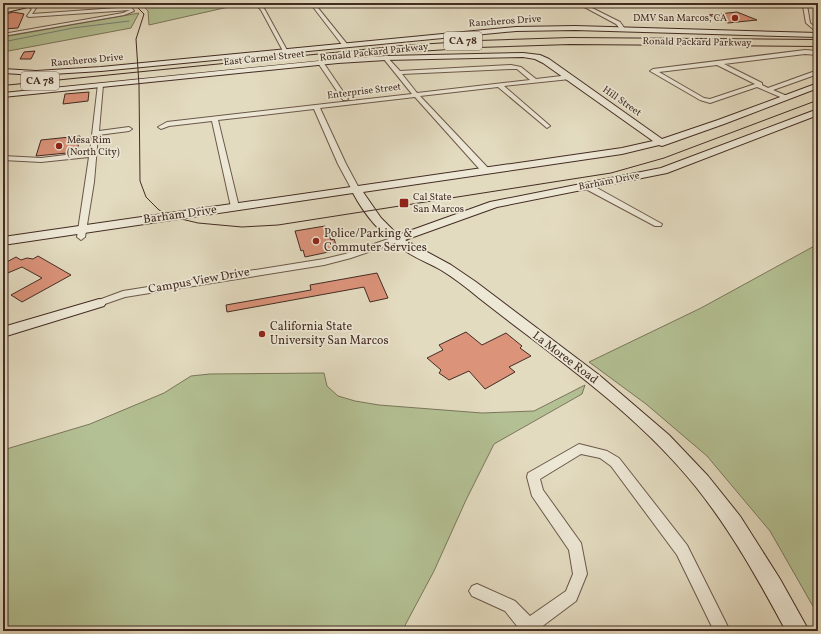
<svg xmlns="http://www.w3.org/2000/svg" width="821" height="634" viewBox="0 0 821 634" font-family="Vollkorn,serif">
<style>
.green{fill:#b3c093;stroke:#7b765b}
.lines{fill:none;stroke-linecap:round;stroke-linejoin:round}
.stream{stroke:#758277;stroke-width:1}
.building{fill:#db937a;stroke:#432c23}
.street-casing{stroke:#6b584a;stroke-width:2}
.secondary-casing{stroke:#432c23;stroke-width:2}
.primary-casing{stroke:#432c23;stroke-width:2}
.highway-casing{stroke:#432c23;stroke-width:2}
.street{fill:#ede8d6;fill-rule:evenodd}
.secondary{fill:#ede8d6;fill-rule:evenodd}
.primary{fill:#e3dbc0;fill-rule:evenodd}
.highway{fill:#e3dbc0;fill-rule:evenodd}
.tram{stroke:#432c23;stroke-width:1}
.poi-dot{fill:#8f2418;stroke:#ede8d6;stroke-width:1.5}
.labels{text-anchor:middle;dominant-baseline:central;stroke-width:3.5;stroke-linejoin:round;paint-order:stroke}
.far-poi-label{font-size:10px;fill:#432c23;stroke:#ede8d6;text-anchor:start}
.far-street-label{font-size:10px;fill:#432c23;stroke:#ede8d6}
.shield{fill:#ede8d6;stroke:#766459;stroke-width:1}
.shield-label{font-size:11px;font-weight:bold;fill:#432c23}
.street-label{font-size:12px;fill:#432c23;stroke:#ede8d6}
.poi-label{font-size:12px;fill:#432c23;stroke:#ede8d6;text-anchor:start}
</style>
<rect width="100%" height="100%" fill="#e3dbc0"/>
<filter id="stains"><feTurbulence type="fractalNoise" baseFrequency=".005" numOctaves="4"/><feColorMatrix values="0 0 0 0 .2 0 0 0 0 .09 0 0 0 0 .02 0 0 0 .5 -.17"/></filter>
<radialGradient id="worn" r=".72"><stop offset=".6" stop-color="#630" stop-opacity="0"/><stop offset="1" stop-color="#630" stop-opacity=".3"/></radialGradient>
<path class="green" d="M137,3h109l-97,22 -1,-14 -4,-4 -10,-3z
M139,13l-8,15 -128,24v-15z
M818,244v371l-48,-84 -63,-75 -61,-52 -57,-42 112,-54z
M324,373l3,13 11,10 17,5 24,4 103,8 52,-2 51,-26 -3,9 -88,50 -28,56 -32,71 -32,60h-399v-181l87,-26 74,-31 27,-17 19,-2z"/>
<g class="lines">
<path class="stream" d="M3,42l70,-14 56,-7"/>
</g>
<path class="building" d="M13,12l11,2 -6,14 -15,1v-14z
M737,12l20,8 -29,3 -19,-8z
M35,51l-4,8h-11l4,-7z
M89,92l-1,9 -25,3 2,-10z
M80,136l-3,16 -41,4 5,-16z
M325,226l6,14 3,-1 4,11 -33,7 -2,-7 -2,1 -6,-20z
M38,256l33,19 -49,27 -11,-7 31,-17 -20,-11 -19,8v-11l13,-7 5,3 6,-2 6,1z
M377,273l11,25 -18,4 -6,-15 -137,25 -1,-7 85,-15 -1,-5z
M466,332l16,13 24,-12 16,13 -2,2 11,8 -22,11 6,5 -30,17 -16,-18 -20,9 -10,-7 2,-3 -14,-12 16,-8 -4,-5z"/>
<g class="lines">
<g class="street-casing">
<path id="street" d="M255,3h4l6,7 23,42 -5,-1 -22,-41z
M310,3h4l33,41v2h-4z
M577,3h5l38,19 5,7 -4,1 -5,-6z
M799,3h5l3,2 3,18 8,7v3l-12,-10 -3,-17z
M29,5l7,3 -4,6 99,-7 3,4 -10,4 -121,21v-2l120,-21 7,-3 -101,7 -2,-1 5,-7 -5,-3z
M805,50l13,1v4l-13,-1 -81,10 38,19v2l6,3 50,-18v4l-45,16 14,6v2l-2,1 -28,-12 -47,16 -10,-3 -50,-29 3,-2zM717,65l38,19 -45,15 -6,-1 -45,-26z
M386,56l14,15 111,-6 10,2 15,12 34,-4 3,2 -3,2 -66,7 45,39 1,1 -3,2 -49,-41 -78,9 69,73 1,2 -4,2h-3l-68,-76 -95,11 26,56 14,26 -4,2 -4,-2 -14,-26 -24,-55 -96,11 21,87 -4,2 -4,-2 -19,-86 -43,5 -8,3 -3,-2 9,-5 245,-28 -29,-36zM511,69h6l13,11 -113,13 -15,-19z
M319,62h4l25,37 -1,1h-4l-25,-37z
M98,84l5,1 -4,46 30,-4 3,2 -3,2 -31,4 -4,47 -9,55 -4,3 -4,-3 12,-80 -48,5 -38,-2v-4l38,2 49,-6z
M582,183h6l74,41 -1,2h-6l-73,-39z
M397,236l3,1 1,2 -1,2 -49,17 -27,7 -199,32 -26,9 -5,-3 2,-2 27,-10 201,-32 21,-5z
M579,444l28,7 12,7 68,87 43,86h-16l-37,-76 -66,-89 -11,-8 -19,-4 -41,25 3,11 38,53 6,31 -11,27 -40,30h-21l2,-5 -12,-15 -33,-15 -3,-5 3,-5 5,-2 38,17 15,15 36,-25 7,-17 -4,-24 -37,-54 -5,-19 1,-4z"/>
</g>
<g class="secondary-casing">
<path id="secondary" d="M575,26l243,7v4l-243,-7 -59,1 -415,40 -65,4 -33,-2v-4l33,2 65,-4 415,-40z
M523,53l17,2 9,4 113,80 56,-19 100,-37v5l-94,36 -62,22 -3,-1 -37,9 -259,38 18,26 17,17 92,-33 171,-34 157,-59v6l-151,58 -170,34 -92,33 46,25 25,17 123,93 70,60 39,41 32,40 40,63 29,52h-23c-27,-50 -54,-99 -90,-144 -60,-75 -142,-130 -217,-189 -12,-10 -25,-20 -38,-28 -14,-8 -29,-13 -41,-23 -20,-14 -36,-33 -47,-54l-350,52v-8l619,-89 31,-7 -110,-78 -8,-4 -12,-2 -137,3 -48,3 -335,34v-4l335,-34 48,-3z
M99,299l5,1 2,3 -2,3 -101,31v-10z"/>
</g>
<g class="primary-casing">
<path id="primary" d="M31,3h13l-41,10v-4z"/>
</g>
<g class="highway-casing">
<path id="highway" d="M570,38l248,2v6l-248,-2 -92,3 -75,5 -400,40v-6l400,-40 75,-5z"/>
</g>
<use href="#street" class="street"/>
<use href="#secondary" class="secondary"/>
<use href="#primary" class="primary"/>
<use href="#highway" class="highway"/>
<path class="tram" d="M122,3l15,4 7,7 -8,25 3,46 1,96 6,16 13,13 18,8 21,5 44,4 36,-2 333,-52 53,-15 154,-58"/>
</g>
<g class="poi-dot">
<circle cx="735" cy="18" r="4"/>
<circle cx="59" cy="146" r="4"/>
<rect x="399" y="198" width="10" height="10" rx="2"/>
<circle cx="316" cy="241" r="4"/>
<circle cx="262" cy="334" r="4"/>
</g>
<g class="labels">
<g class="far-poi-label">
<text x="727" y="18" text-anchor="end">DMV San Marcos, CA</text>
<text x="67" y="140">Mesa Rim<tspan x="67" dy="12">(North City)</tspan></text>
<text x="413" y="197">Cal State<tspan x="413" dy="12">San Marcos</tspan></text>
</g>
<g class="far-street-label">
<text transform="translate(505 21) rotate(-4)">Rancheros Drive</text>
<text transform="translate(697 42) rotate(1)">Ronald Packard Parkway</text>
<text transform="translate(374 52) rotate(-6)">Ronald Packard Parkway</text>
<text transform="translate(264 58) rotate(-6)">East Carmel Street</text>
<text transform="translate(87 60) rotate(-5)">Rancheros Drive</text>
<text transform="translate(364 91) rotate(-7)">Enterprise Street</text>
<text transform="translate(622 101) rotate(35)">Hill Street</text>
<text transform="translate(609 181) rotate(-11)">Barham Drive</text>
</g>
<g class="shield">
<rect x="444" y="32" width="38" height="18" rx="3"/>
<rect x="21" y="72" width="38" height="18" rx="3"/>
</g>
<g class="shield-label">
<text x="463" y="41">CA 78</text>
<text x="40" y="81">CA 78</text>
</g>
<g class="street-label">
<text transform="translate(180 215) rotate(-8)">Barham Drive</text>
<text transform="translate(199 281) rotate(-10)">Campus View Drive</text>
<text transform="translate(565 358) rotate(37)">La Moree Road</text>
</g>
<g class="poi-label">
<text x="324" y="234">Police/Parking &amp;<tspan x="324" dy="14">Commuter Services</tspan></text>
<text x="270" y="327">California State<tspan x="270" dy="14">University San Marcos</tspan></text>
</g>
</g>
<rect width="821" height="634" fill="none" stroke="#e3dbc0" stroke-width="16"/>
<rect x="4" y="4" width="813" height="626" fill="none" stroke="#432c23" stroke-width="2"/>
<rect x="8" y="8" width="805" height="618" fill="none" stroke="#432c23"/>
<rect width="100%" height="100%" filter="url(#stains)"/>
<rect width="100%" height="100%" fill="url(#worn)"/>
</svg>
